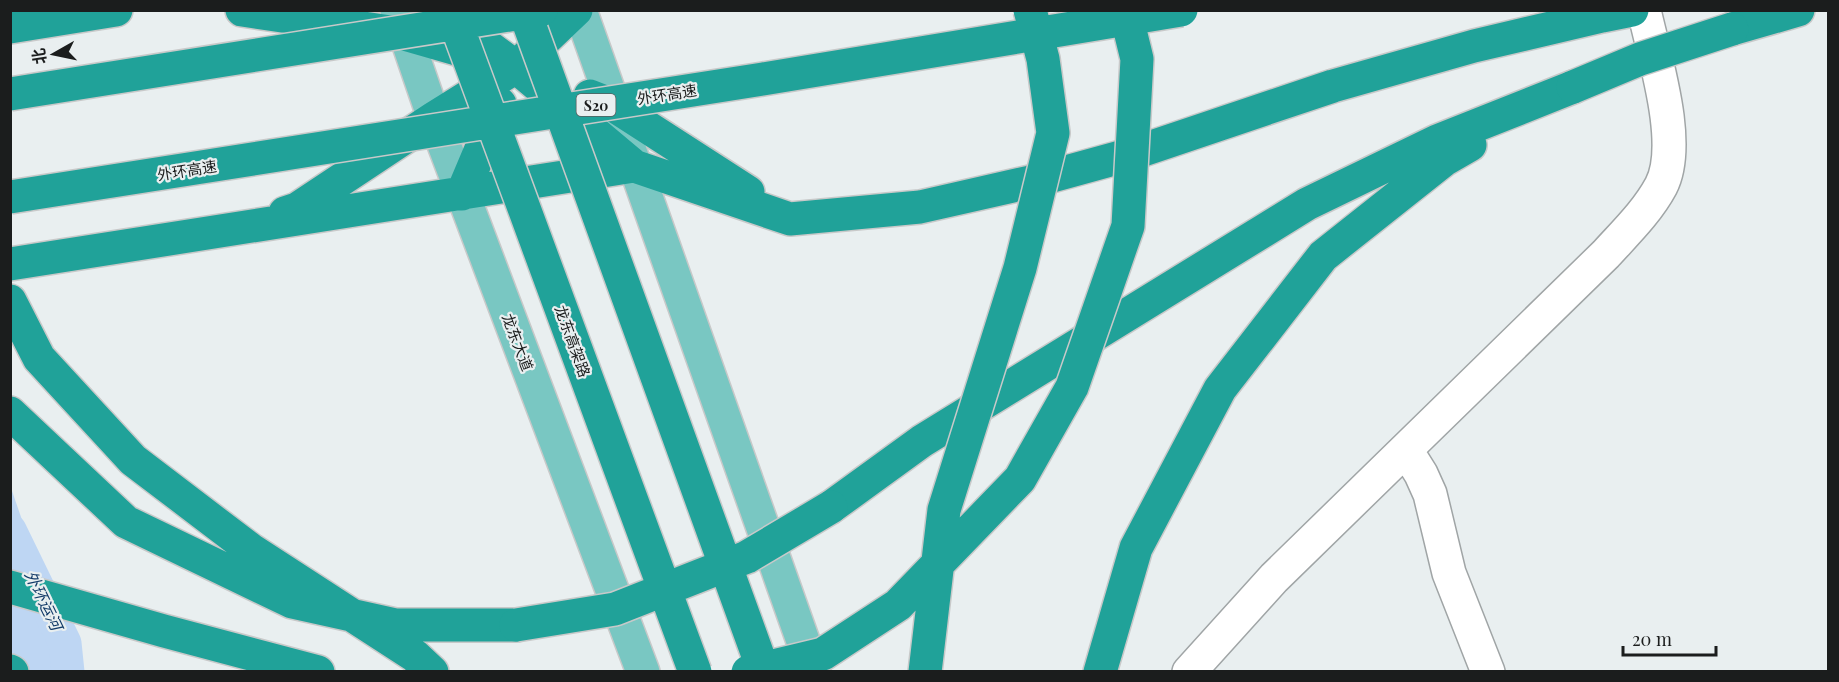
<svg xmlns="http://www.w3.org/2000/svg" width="1839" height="682" viewBox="0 0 1839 682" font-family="'Playfair Display','Noto Sans SC',serif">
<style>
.water{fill:#bed6f3}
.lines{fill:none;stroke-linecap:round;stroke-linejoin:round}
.canal{stroke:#bed6f3;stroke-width:33}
.street-casing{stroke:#a0a5a6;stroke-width:36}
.primary-casing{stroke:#c8c9c9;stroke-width:36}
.highway-casing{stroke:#c8c9c9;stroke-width:36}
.street{stroke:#fff;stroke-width:33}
.primary{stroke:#79c7c2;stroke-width:33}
.highway{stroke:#20a299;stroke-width:33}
.highway-bridge-casing{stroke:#c8c9c9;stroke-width:36;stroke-linecap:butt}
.highway-bridge{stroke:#20a299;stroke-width:33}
.labels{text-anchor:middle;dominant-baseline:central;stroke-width:4.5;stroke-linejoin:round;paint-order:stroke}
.shield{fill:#e9eff0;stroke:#595c5c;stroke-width:1.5}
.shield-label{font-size:14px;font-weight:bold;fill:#1b1d1d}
.street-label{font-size:15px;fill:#1b1d1d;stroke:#e9eff0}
.water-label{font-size:16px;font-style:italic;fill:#143c69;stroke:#e9eff0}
</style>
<rect width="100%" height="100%" fill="#e9eff0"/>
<path class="water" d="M11,488l63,183h-63z"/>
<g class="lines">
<path class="canal" d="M10,530l55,113 3,29"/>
<g class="street-casing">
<path id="street" d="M1406,450l15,24 9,20 19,79 39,99
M1189,672l85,-94 332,-324c19,-21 41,-42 55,-68 22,-42 -7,-130 -17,-176"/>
</g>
<g class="primary-casing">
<path id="primary" d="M397,10l37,108 209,554
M580,10l234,662"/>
</g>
<g class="highway-casing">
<path id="highway" d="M242,10l162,24 87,25
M443,13l73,54 118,99 156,53 130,-12 110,-25 98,-27 205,-69 141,-40 128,-30 30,-6
M10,27l106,-17
M1732,29l66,-19
M590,96l23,9 135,87
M462,194l38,-90
M285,213l12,-4 137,-91 82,-51 60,-57
M10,264l624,-98
M10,301l29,57 94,102 117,89 165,107 17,16
M10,413l116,109 166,80 104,23h120
M831,507l91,-66 385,-237 130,-63 136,-54
M10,587l154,44 154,41
M10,671l2,1
M1100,672l36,-124 84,-159 103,-133 121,-96 26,-15"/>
</g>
<use href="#street" class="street"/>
<use href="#primary" class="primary"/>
<use href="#highway" class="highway"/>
<g class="highway-bridge-casing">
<path id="highway-bridge" d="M451,10l244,662
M524,10l240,662
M1573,87l67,-28 92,-30
M10,94l531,-84
M10,197l753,-118 418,-69
M516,625l99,-16 132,-52 84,-50
M748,672l75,-18 75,-49 122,-126 52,-92 56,-161 9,-167 -12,-49
M925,672l19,-162 76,-242 33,-135 -10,-74 -13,-49"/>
</g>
<use href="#highway-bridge" class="highway-bridge"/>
</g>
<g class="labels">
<rect class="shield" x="576.5" y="94" width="39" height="22" rx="4.5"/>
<g class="shield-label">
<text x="596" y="105">S20</text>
</g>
<g class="street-label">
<text transform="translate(667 94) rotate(-9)">外环高速</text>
<text transform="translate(187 170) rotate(-9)">外环高速</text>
<text transform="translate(573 341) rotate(70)">龙东高架路</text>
<text transform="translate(518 342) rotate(69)">龙东大道</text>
</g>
<g class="water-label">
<text transform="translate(44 600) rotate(64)">外环运河</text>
</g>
</g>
<rect width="1839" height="682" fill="none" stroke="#1b1d1d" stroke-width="24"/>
<g transform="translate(54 54) rotate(261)" stroke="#e9eff0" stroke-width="4.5" paint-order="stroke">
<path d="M0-4.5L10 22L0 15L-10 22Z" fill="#1b1d1d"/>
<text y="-9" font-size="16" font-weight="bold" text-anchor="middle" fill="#1b1d1d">北</text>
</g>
<path d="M1623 646v9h93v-9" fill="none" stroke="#1b1d1d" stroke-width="3"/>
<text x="1632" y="646" font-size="18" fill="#1b1d1d" stroke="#e9eff0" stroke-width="4.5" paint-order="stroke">20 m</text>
</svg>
